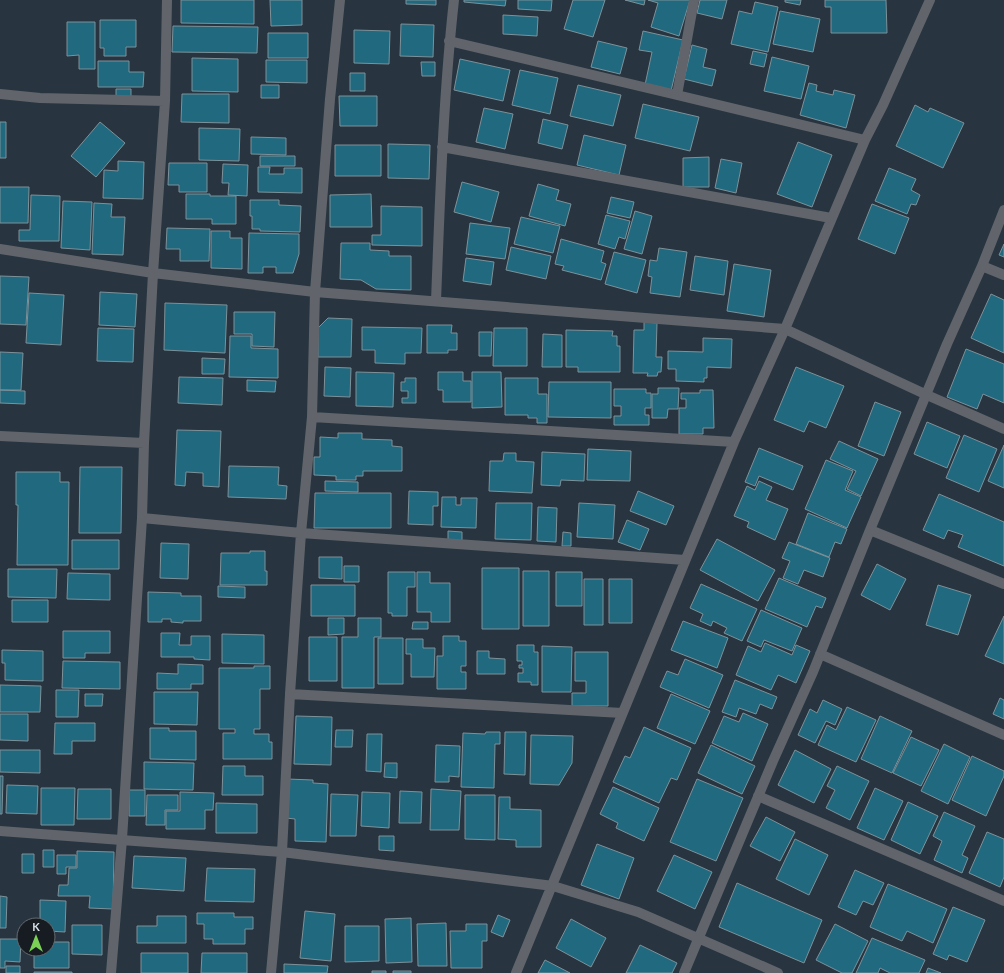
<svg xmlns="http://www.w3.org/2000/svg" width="1004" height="973" viewBox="0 0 1004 973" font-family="Lato,sans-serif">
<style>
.building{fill:#21697f;stroke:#7d9199}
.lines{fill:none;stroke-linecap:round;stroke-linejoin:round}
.minor{stroke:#61656b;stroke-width:10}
</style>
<rect width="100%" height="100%" fill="#283540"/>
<path class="building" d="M181,0h73v24l-73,-1z
M270,0h32v25l-31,1z
M406,0h30v5l-30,-1z
M464,0h42l-1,6 -41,-4z
M518,0h34l-1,11 -33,-2z
M573,0h32l-12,37 -29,-8z
M625,0h20l-1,5z
M648,0h42l-11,36 -28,-9 7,-24z
M700,0h27l-5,19 -25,-6z
M785,0h16l-1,5 -15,-3z
M825,0h61l1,33h-56v-26h-6z
M755,2l23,5 -10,45 -37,-8 8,-33 13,3z
M780,11l40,8 -7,33 -40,-8z
M503,15l35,2 -1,19 -34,-2z
M100,20h36v27h-10v9h-22v-8h-4z
M67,22h28v47h-16v-14l-12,1z
M401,24l33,1 -1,32 -33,-1z
M173,26l85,1 -1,26 -85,-1z
M354,30l36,1 -1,33 -35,-1z
M643,31l40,9 -12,51 -26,-6 7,-33 -13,-2z
M268,33h40v25h-40z
M598,41l29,7 -7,26 -29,-7z
M692,45l15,4 -4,18 13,3 -4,16 -28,-7z
M753,51l14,3 -3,13 -14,-3z
M772,57l37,9 -8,33 -37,-8z
M192,58l46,1v33l-46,-1z
M460,59l50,11 -7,31 -49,-11z
M266,60h41v23l-41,-1z
M98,61h31v11h15l-1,15h-45z
M421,62h14v14h-13z
M520,70l38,8 -8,36 -38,-9z
M350,73h15v18h-15z
M809,83l8,2 -1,6 17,4 1,-5 21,5 -9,33 -46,-13z
M261,85h18v13h-18z
M578,85l43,10 -8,31 -43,-10z
M116,89h15v10h-15z
M182,94h47v29l-48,-1z
M339,96h38v30h-37z
M643,104l56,13 -9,34 -55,-13z
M915,105l13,7 2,-4 34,15 -21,45 -47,-22z
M484,108l29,6 -8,35 -29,-7z
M543,119l25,6 -6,24 -24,-6z
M0,122h6v36h-6z
M100,122l25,21 -29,34 -25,-21z
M199,128l41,1 -1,32 -40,-1z
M584,135l42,10 -7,30 -42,-10z
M251,137l35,1v17l-35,-1z
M798,142l34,13 -20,52 -35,-13z
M388,144l42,1 -1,34 -41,-1z
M335,145h46v31h-46z
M260,156h35v10h-35z
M709,157v30h-26v-29z
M721,159l21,4 -6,30 -21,-5z
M118,161l26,1 -1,37 -40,-1 1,-28 14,1z
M169,163h38v29h-28v-7h-11z
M223,164l25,1 -1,31 -19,-1 1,-12h-7z
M258,167h12l-1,7h15v-6h18v25l-44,-1z
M889,168l27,11 -5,11 9,5 -4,10 -5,-1 -4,10 -32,-13z
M462,182l37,10 -8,30 -37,-10z
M538,184l21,6 -3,10 15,4 -6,22 -36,-10z
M0,187h29l-1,36h-28z
M186,194h24v2h26v28h-24v-5h-26z
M371,194l1,33h-42v-32z
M31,195l29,1 -1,45h-40v-11h11z
M611,197l23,5 -4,16 -23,-5z
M250,200h29v5l22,1 -1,26 -40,-1v-2h-8v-13h-2z
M63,201l29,1 -2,48 -29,-2z
M94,203l18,1 -1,13h14l-2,38 -31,-1z
M872,204l37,14 -14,36 -37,-15z
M381,206l41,1v39l-50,-1v-10h9z
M635,211l17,5 -10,38 -18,-5z
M606,215l24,6 -5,18 -6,-2 -4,12 -17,-5z
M521,217l39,9 -7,27 -39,-9z
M470,223l40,5 -5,31 -39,-5z
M167,228l43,1 -1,32h-29v-12h-14z
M211,231h19v7h12v31l-31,-1z
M249,233l50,1v20l-6,19h-17v-6h-13v6h-15z
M561,239l43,12 -3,11 5,2 -5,16 -39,-10 2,-4 -9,-2z
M341,243h29v7l19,1v5h22v34l-35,-1 -15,-9 -21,-1z
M1004,244v13l-5,-2z
M511,247l40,9 -5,23 -40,-9z
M659,248l28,4 -7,45 -30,-4 2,-16 -4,-1 2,-16 7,1z
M614,252l32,8 -9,33 -32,-9z
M695,256l33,5 -4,34 -34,-5z
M466,258l28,4 -3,23 -28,-4z
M734,264l37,6 -7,47 -37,-6z
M0,276l29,1 -3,48 -26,-1z
M100,292l37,2 -2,33 -36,-2z
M29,293l35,2 -3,50 -35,-2z
M991,294l13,6v53l-33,-15z
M165,303l62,2 -2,48 -61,-3z
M234,312h41l-1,35 -22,-1v-12h-18z
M328,318l24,1 -1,38h-33v-29z
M644,322l13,1 -1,34h6l-1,15h-3l-1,4h-10l1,-3h-15l1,-43h10z
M427,325h25l-1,8h6v17h-9v3h-21z
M362,327l60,1 -1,25h-16v11l-30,-1v-13h-13z
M98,328l36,1 -1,33 -36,-1z
M494,328h33v38h-34z
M566,330l47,1 -1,5h5v10h3v26h-42v-5h-12z
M479,332h13l-1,24h-12z
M543,334l19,1v32h-20z
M230,336h21v12l27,1v29l-49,-1z
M703,338l29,1 -1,29 -24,-1v11h-3v4l-28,-1v-12h-8v-18l35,1z
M966,349l38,15v39l-21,-9 -6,15 -30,-12z
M0,352l23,1 -2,37h-21z
M202,358l23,1 -1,15h-22z
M325,367l26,1 -1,29 -26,-1z
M796,367l48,19 -18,42 -17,-7 -5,11 -30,-12z
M356,372l38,1 -1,34 -37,-1z
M438,372h25v9h8v21h-28v-12h-5z
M472,372h29l1,35 -30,1z
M179,377l44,1 -1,27 -44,-2z
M405,378h11v25h-14v-5h6v-7h-7v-9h4z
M505,378h33v16h9v29h-10v-5h-9v-3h-23z
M247,380l29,1 -1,11 -28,-1z
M549,382h62v36l-63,-1z
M658,388h21l-1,21h-10l-1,9h-15v-24h6z
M614,389h32v4h5v15h-6v7h4v10h-35v-9h7v-10h-7z
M0,390l25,1v13l-25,-1z
M700,390h13l1,38h-11v6h-24v-26h7v-9h-5v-6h19z
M875,402l26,10 -17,44 -26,-10z
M927,422l33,14 -13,32 -33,-14z
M177,430l44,1 -2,56 -16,-1v-13l-17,-1 -1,14 -10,-1z
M338,433h24v6l30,1v6l10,1v24h-39v5h-7v4h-20v-4l-22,-1v-18h6v-20l18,1z
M964,435l33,14 -18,43 -33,-14z
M839,441l39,18 -17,37 -14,-7 9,-18 -26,-12z
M1004,445v43l-16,-7z
M759,448l44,18 -10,24 -34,-14 -4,10 -10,-4z
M588,449l43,2 -1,30 -43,-1z
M542,452l43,2 -1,27 -23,-1 -1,6 -19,-1z
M504,453h12v8l18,1 -2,31 -43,-2 1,-30h13z
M826,460l27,11 -8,19 16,7 -14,31 -42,-19z
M229,466l50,1 -1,18 9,1 -1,13 -58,-2z
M80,467h42l-1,66h-42z
M16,472h44v10h9l-1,83h-51l1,-60h-2z
M325,481l33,1v10l-33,-1z
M759,481l13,6 -6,13 22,9 -13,31 -28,-13 2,-5 -15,-6 13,-30 8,4z
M409,491l29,1v14h-5v19l-25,-1z
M638,491l36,15 -8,19 -36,-14z
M315,493h76v35h-77z
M939,494l65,28v44l-46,-19 5,-12 -15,-5 -4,9 -21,-9z
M442,497h14v8h5v-7h16l-1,30 -35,-1z
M496,503h36l-1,37 -36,-1z
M579,503l36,2 -2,34 -36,-2z
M538,507l19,1 -1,34 -19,-1z
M808,513l39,16 -6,15 -6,-2 -6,15 -33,-13z
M627,520l22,9 -9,21 -22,-8z
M448,531l14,1v10l-14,-1z
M563,532l8,1v13h-9z
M717,539l58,31 -17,31 -58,-31z
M72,540h47v29h-47z
M789,542l41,16 -7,19 -19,-7 -6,14 -15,-6 7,-17 -8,-3z
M161,543l28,1 -1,35 -28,-1z
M250,551h15v20h2v14h-47l1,-32h29z
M319,557h23v22l-23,-1z
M877,564l29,15 -16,31 -29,-15z
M344,566h15v16h-15z
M482,568h37v61h-37z
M8,569h49l-1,29 -48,-1z
M523,571h26v55h-26z
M388,572h27v15h-8v29h-15v-3h-4z
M417,572h13v11h20v39h-19v-10h-14z
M556,572h26v34h-26z
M68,573l42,1v26l-43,-1z
M779,578l47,20 -4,10 -6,-2 -9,21 -42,-18z
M584,579h19v46h-19z
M609,579h23v44h-23z
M701,584l56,25 -15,32 -18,-8 3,-5 -14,-7 -2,5 -11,-5 3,-7 -13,-6z
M311,585h44v31h-44z
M938,585l33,10 -13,40 -32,-10z
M218,586l27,1v11l-27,-1z
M148,592l33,1v3h20v25h-18v2l-12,-1v-3h-9v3h-14z
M12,600h36v22h-36z
M761,610l41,18 -10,23 -28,-11 -3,7 -14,-6z
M1004,616v48l-19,-8z
M328,618h16v16l-16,1z
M358,618h23v19h-7v51h-32v-51h16z
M683,621l45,17 -11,30 -46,-18z
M413,622h15v7h-16z
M63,631h47v22h-25v5h-22z
M161,633h19l-1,12h12v-9h19v24l-16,-1v-2h-33z
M222,634l42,1v29l-42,-1z
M443,636h16v5h7v25h-5v6h5v17h-29v-33h6z
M309,637h28v44h-28z
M378,638h25v46h-25z
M406,639h17v9h12l-1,29h-23v-23h-5z
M765,643l27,12 4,-10 14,6 -14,32 -18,-8 -7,15 -35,-15 12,-29 13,6z
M517,645h17v7h4v33h-7v-3h-13v-9h5v-5h-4v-3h3v-4h-5z
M542,646l30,1 -1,45h-29z
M2,650l41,1v30l-38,-1v-17h-3z
M477,651h12v7l16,1v15h-28z
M575,652h33v54h-36v-13h14v-12h-11z
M685,659l38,16 -14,33 -49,-21 7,-16 11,4z
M63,661l57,1v27l-58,-1z
M178,664l25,1v19h-12v5h-34v-16l21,1z
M254,666h16v23h-10v40h-6v5h15v8h3v17h-49v-26h12v-4h-16v-61h35z
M735,680l42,17 -5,12 -12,-5 -4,10 -17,-6 -3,9 -14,-5z
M0,685l41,1 -1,26h-40z
M56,690h23l-1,27h-22z
M154,692h44l-1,33 -43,-1z
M85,694h18l-1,12h-17z
M671,694l39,17 -15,33 -38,-16z
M1000,698l4,2v19l-11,-5z
M823,700l19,9 -7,16 -9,-4 -11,22 -17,-8 12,-26 7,4z
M847,707l29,13 -20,42 -38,-17 9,-20 9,5z
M743,713l25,11 -16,37 -40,-18 12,-27 15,6z
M0,714h28v27l-28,-1z
M296,716l36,1 -1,48 -37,-1z
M880,716l32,15 -20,42 -31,-14z
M55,723h40v18h-23v13h-18z
M644,727l47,21 -14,32 -6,-2 -12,25 -46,-21 12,-26 5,2z
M150,728h19v3h27v29l-46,-1z
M336,730h17l-1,17h-17z
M486,732h14v12h-5l-1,44 -33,-1 2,-54 22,1z
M505,732h21l-1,43 -21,-1z
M367,734h15l-1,38 -15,-1z
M531,735l42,1 -1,27 -13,22 -29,-1z
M911,737l28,13 -18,36 -28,-13z
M944,744l26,13 -22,47 -27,-13z
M436,745l24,1 -1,31 -10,-1v6h-14z
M711,745l44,21 -13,28 -44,-21z
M0,750h40v23l-40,-1z
M795,750l36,19 -17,34 -36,-18z
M972,756l32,15v5l-18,40 -34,-16z
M144,762l50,1 -1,27 -49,-1z
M385,763h12v15l-13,-1z
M223,766h22v10h18v19h-41z
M837,766l32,15 -19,39 -24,-12 9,-18 -8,-4z
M0,776h3l-1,38h-2z
M287,779l26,1v3l15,1 -2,58 -31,-1v-22l-9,-1z
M697,779l46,19 -27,63 -46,-19z
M7,785l31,1 -1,28 -31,-1z
M613,787l46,21 -15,33 -28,-13 2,-5 -18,-9z
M41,788h34l-1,37h-33z
M875,788l28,13 -19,39 -27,-12z
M78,789h33v30h-34z
M431,789l30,2 -2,39h-29z
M129,790h16v26h-16z
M400,791l22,1 -1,31h-22z
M180,792l34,1 -1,17h-8v19h-39v-18h14z
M362,792l28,1 -1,35 -28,-2z
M331,794l27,1 -2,41h-26z
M147,795h31v15h-13v15h-19z
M465,795h30v45l-30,-1z
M499,797h11v12l31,1v37h-25v-7l-18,-1z
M908,802l30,14 -18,38 -29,-14z
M216,803l41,1v29h-41z
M944,812l31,14 -13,29 6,3 -6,15 -28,-13 8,-19 -9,-5z
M766,817l29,15 -15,29 -30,-15z
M987,832l17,7v38l-4,10 -31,-14z
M379,836h15v15l-15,-1z
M795,839l33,16 -19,40 -33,-16z
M597,844l37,14 -15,41 -38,-14z
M43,850h11v17h-11z
M77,851l37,1 -1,57 -24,-1 1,-12h-32l1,-11h9l1,-17h8z
M22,854h12v19h-12z
M57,855h19v12h-10v7h-9z
M674,855l38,17 -17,37 -38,-18z
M134,856l52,2 -2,33 -52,-3z
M207,868l48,1 -1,33 -49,-1z
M855,870l29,13 -11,22 -10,-4 -7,14 -18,-8z
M737,883l85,37 -18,43 -85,-36z
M888,884l59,25 -14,34 -26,-12 -5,10 -32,-14z
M0,896l7,1 -1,31h-6z
M40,900l26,1 -1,31 -17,-1v-6h-8z
M953,907l32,13 -18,42 -18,-7 -2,5 -14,-6z
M305,911l30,3 -4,47 -31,-3z
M197,913h37v4h19v12h-8v15h-32v-5h-9v-15h-7z
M498,915l12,5 -7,17 -12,-5z
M157,916h29v27h-49v-17h20z
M411,918l1,44 -26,1 -1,-44z
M571,919l35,19 -15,29 -35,-19z
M446,923l1,43h-29l-1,-42z
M466,924h21v17h-5v27h-31l-1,-37h16z
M835,924l33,17 -16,32h-10l-26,-13z
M72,925h30v30l-30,-1z
M345,926h34v35l-34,1z
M872,938l53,22 -6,13h-29l-10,-5 -2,5h-22z
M0,939h21l-1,23 -15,-1v7h-5z
M48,942h21v26h-35v-19h14z
M640,945l37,18 -5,10h-46z
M141,953h47v20h-47z
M202,953h45v20h-46z
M545,960l25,13h-32z
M284,964l44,2 -1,7h-43z
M6,966h14v7h-14z
M928,968l13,5h-15z
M372,971h14v2h-14z
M393,971h18v2h-18z
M34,972h38v1h-38z"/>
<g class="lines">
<path class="minor" d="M694,0l-17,95 188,45
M449,41l228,54
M0,94l40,4 125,3
M442,147l389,71
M0,249l153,24 162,19 470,37 142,66 77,34
M982,266l22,9
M436,301c4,-101 7,-201 18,-301
M312,417l422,25
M0,436l144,7
M142,518l159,15 384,27
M870,530l134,54
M820,654l184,81
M290,694l332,19
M758,796l246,105
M0,831l282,21 271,34 85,26 140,61
M111,973l11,-134 20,-321 2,-75 9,-170 12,-172 2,-101
M271,973l11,-121 8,-158 11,-161 11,-116 3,-125 15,-193 10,-99
M516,973l218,-531 51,-113 80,-189 18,-35 47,-105
M684,973l89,-212 40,-89 57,-142 77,-186 35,-78 22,-56"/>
</g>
<g transform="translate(36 937)"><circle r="19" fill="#161c21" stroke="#636a70"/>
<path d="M0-3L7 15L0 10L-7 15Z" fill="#7ad156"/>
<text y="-6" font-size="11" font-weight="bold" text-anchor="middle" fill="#d7dfe6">K</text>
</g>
</svg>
